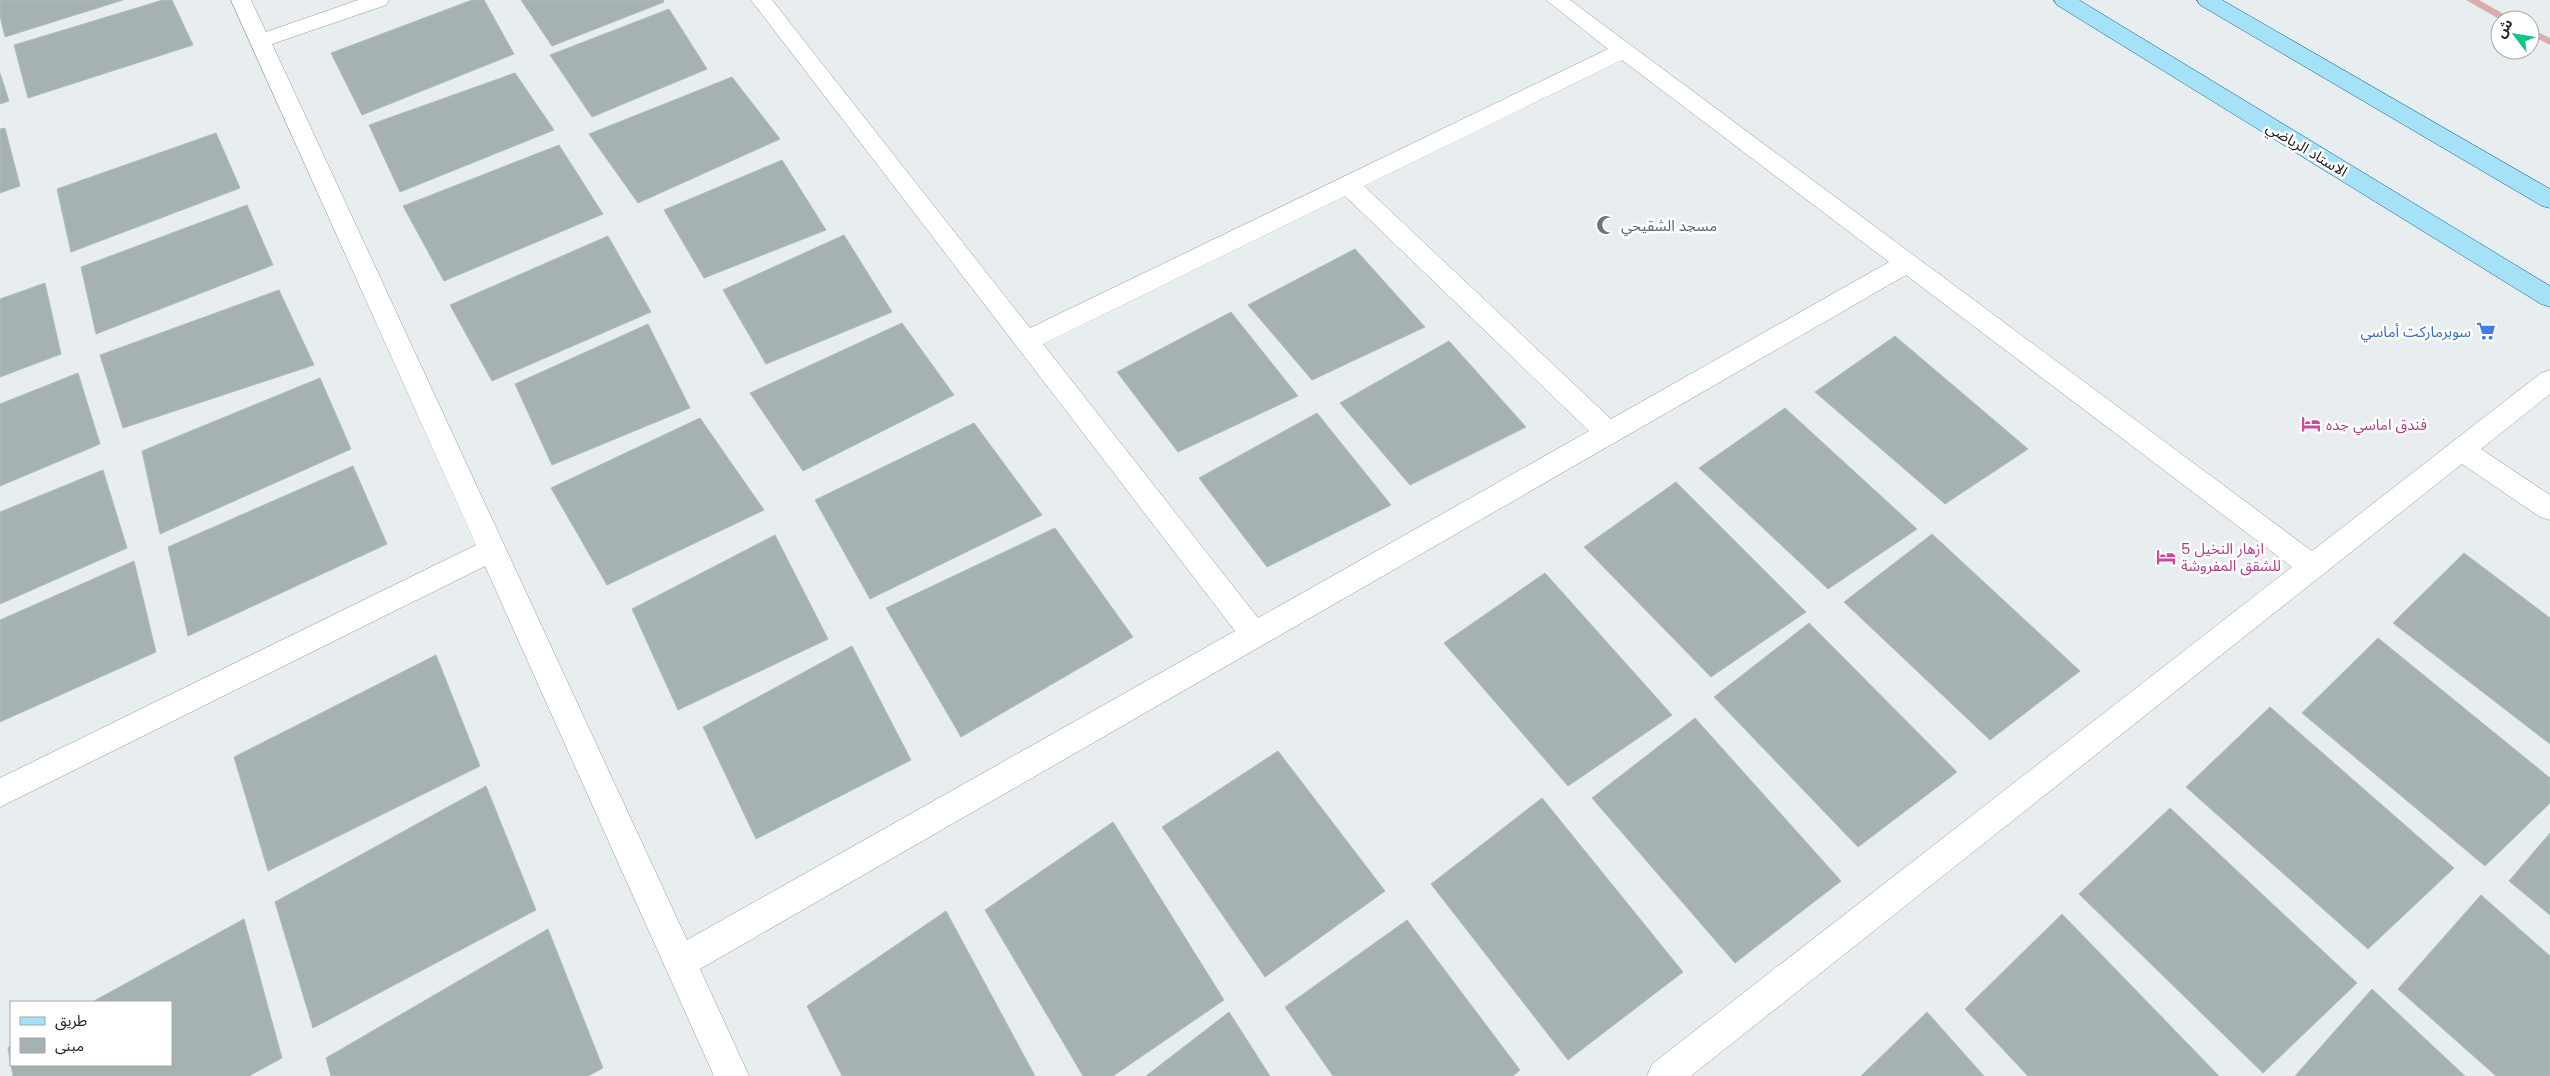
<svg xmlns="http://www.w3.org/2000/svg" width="2550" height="1076" viewBox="0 0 2550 1076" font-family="Poppins,'Noto Sans Arabic',sans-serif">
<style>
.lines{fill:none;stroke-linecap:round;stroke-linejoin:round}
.stream{fill:#dbabaf;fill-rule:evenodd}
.building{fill:#a6b1b2;stroke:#abbec1}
.minor-casing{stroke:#979797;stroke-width:1}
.major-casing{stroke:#096294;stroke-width:1}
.minor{fill:#fff;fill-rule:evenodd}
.major{fill:#a6e2f7;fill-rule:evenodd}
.labels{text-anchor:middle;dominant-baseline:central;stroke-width:5;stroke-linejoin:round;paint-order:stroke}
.street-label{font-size:15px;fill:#202020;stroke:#fff}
.worship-label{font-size:15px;fill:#5b616d;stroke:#fff;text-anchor:start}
.shop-label{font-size:15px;fill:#366cbe;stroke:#fff;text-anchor:end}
.hotel-label{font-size:15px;fill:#b23c85;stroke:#fff;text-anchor:start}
</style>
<rect width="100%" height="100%" fill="#e8edf0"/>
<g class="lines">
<path class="stream" d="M2466,0h13l35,20h-13z
M2530,28l20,10v7l-20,-10z"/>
</g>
<path class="building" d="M0,0h123l-118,37 -5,-21z
M163,0h9l21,45 -165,53 -14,-53z
M472,0h12l30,54 -152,61 -31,-62z
M521,0h142l1,2 -112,44z
M669,9l38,60 -115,48 -42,-62z
M0,73l9,28 -9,3z
M515,73l39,57 -154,62 -31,-67z
M732,77l48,62 -142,64 -49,-69z
M5,128l15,58 -20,7v-64z
M216,133l24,55 -169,64 -14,-63z
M559,145l44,69 -159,67 -41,-75z
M782,160l44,70 -122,48 -40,-68z
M247,205l26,60 -177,69 -15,-67z
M844,235l48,77 -126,52 -43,-74z
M608,236l43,76 -159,69 -42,-76z
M1355,249l70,78 -113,53 -64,-75z
M45,283l16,71 -61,23v-78z
M279,290l35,75 -191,63 -23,-73z
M1231,312l67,84 -120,56 -61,-80z
M902,323l52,72 -151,76 -53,-78z
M648,324l42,84 -138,57 -37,-81z
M1895,336l133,113 -83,55 -130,-112z
M1449,341l77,86 -116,58 -70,-82z
M78,373l22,71 -100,42v-82z
M320,378l31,71 -191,85 -18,-83z
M1785,408l132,121 -89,60 -129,-121z
M1317,413l74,92 -124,62 -68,-89z
M700,418l64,92 -157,75 -56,-97z
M974,423l68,92 -172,84 -55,-99z
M353,466l34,78 -199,92 -20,-89z
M103,470l24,78 -127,56v-92z
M1676,482l130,130 -95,65 -127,-130z
M1055,528l78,109 -172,100 -75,-129z
M1932,534l148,137 -90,69 -146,-138z
M775,535l53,104 -150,71 -46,-101z
M2464,553l86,65v126l-157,-121z
M134,561l22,91 -156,70v-102z
M1545,573l127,142 -104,71 -124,-143z
M1809,623l148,149 -99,75 -144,-150z
M2378,638l172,140v25l-65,63 -183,-153z
M852,646l59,114 -155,79 -53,-112z
M436,655l44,111 -212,105 -34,-114z
M2270,707l184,161 -86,81 -182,-162z
M1695,718l146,163 -106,82 -143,-165z
M1278,751l107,140 -120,86 -103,-150z
M486,786l50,124 -223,118 -38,-126z
M1542,798l141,174 -115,88 -137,-176z
M2170,808l187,175 -94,90 -184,-179z
M1113,822l111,178 -111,76h-30l-98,-166z
M2550,833v82l-41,-34z
M2481,895l69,61v120h-54l-98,-87z
M946,911l89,165h-193l-35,-70z
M2062,914l157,162h-191l-63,-67z
M244,919l38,139 -33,18h-236l-5,-28 3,-2v19h160v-63h-79z
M1407,920l113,150 -7,6h-180l-48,-69z
M548,929l55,139 -15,8h-257l-5,-18z
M2372,989l93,87h-170z
M1229,1012l41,64h-124z
M1927,1012l57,64h-123z"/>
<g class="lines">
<g class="minor-casing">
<path id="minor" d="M231,0h20l15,32 92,-32h31l-3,5 -114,39 415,896 548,-309 -484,-631h21l258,328 578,-279 -62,-49h24l742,551 229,-178 9,-3v24l-69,55 69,46v25l-10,-3 -78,-53 -771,612h-44l5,-12 640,-497 -386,-292 -1206,694 49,107h-35l-229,-510 -485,241v-29l476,-233zM1622,60l267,202 -278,157 -247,-233zM1345,196l244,235 -331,187 -215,-274z"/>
</g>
<g class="major-casing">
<path id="major" d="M2054,0h25l471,286v21l-9,-3 -484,-299z
M2197,0h25l328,189v19l-8,-2 -342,-201z"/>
</g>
<use href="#minor" class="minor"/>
<use href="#major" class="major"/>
</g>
<defs>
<g id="mosque-bare" transform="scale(1.5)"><path d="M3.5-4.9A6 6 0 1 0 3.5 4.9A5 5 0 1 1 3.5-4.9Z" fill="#6b7280" stroke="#fff" stroke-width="2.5" paint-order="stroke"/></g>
<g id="supermarket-bare" transform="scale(1.5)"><path d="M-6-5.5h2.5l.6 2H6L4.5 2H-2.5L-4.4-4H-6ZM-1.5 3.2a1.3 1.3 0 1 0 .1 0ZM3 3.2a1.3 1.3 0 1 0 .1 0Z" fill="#3f7fe0" stroke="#fff" stroke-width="2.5" paint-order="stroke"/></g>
<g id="hotel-bare" transform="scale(1.5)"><path d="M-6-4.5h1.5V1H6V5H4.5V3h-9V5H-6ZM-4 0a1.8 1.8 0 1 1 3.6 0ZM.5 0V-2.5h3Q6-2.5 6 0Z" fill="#d1479c" stroke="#fff" stroke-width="2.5" paint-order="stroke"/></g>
</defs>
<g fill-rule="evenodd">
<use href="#mosque-bare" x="1606" y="225"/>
<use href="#supermarket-bare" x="2486" y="331"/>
<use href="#hotel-bare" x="2311" y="424"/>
<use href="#hotel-bare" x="2166" y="557"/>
</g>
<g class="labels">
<g class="street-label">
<text transform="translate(2307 149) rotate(31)">الاستاد الرياضي</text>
</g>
<g class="worship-label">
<text x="1621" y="225">مسجد الشقيحي</text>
</g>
<g class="shop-label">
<text x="2471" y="331">سوبرماركت أماسي</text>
</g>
<g class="hotel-label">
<text x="2326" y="424">فندق اماسي جده</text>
<text x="2181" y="548">ازهار النخيل 5<tspan x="2181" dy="17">للشقق المفروشة</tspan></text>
</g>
</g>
<rect x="10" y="1001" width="162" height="65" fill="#ffffff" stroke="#a6a6a6"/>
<rect x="20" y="1017" width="25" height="8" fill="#a6e2f7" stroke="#a6a6a6"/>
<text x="55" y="1026" font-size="15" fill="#202020">طريق</text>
<rect x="20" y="1038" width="25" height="15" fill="#a6b1b2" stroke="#a6a6a6"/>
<text x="55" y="1051" font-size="15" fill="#202020">مبنى</text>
<g transform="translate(2515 35) rotate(301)"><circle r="24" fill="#ffffff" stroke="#a6a6a6"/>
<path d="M0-4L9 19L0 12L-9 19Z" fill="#0cc58b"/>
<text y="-8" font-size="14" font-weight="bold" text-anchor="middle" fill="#202020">ش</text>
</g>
</svg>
